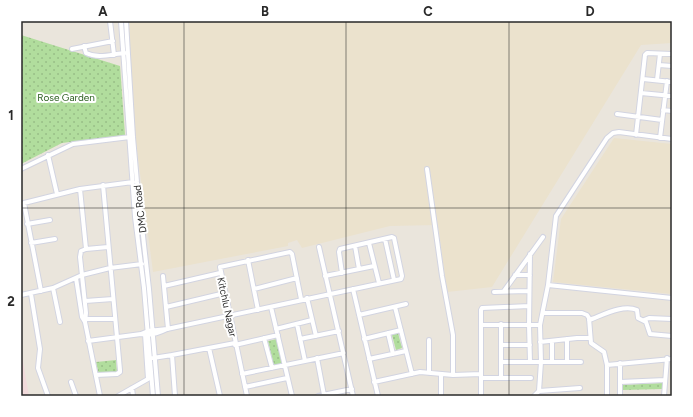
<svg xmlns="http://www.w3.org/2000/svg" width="693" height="417" viewBox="0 0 693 417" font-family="Figtree,sans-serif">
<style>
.education{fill:#ebe2cd}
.medical{fill:#f1dadb}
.green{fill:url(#green-dots)}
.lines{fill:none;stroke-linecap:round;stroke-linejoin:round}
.minor-casing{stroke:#d2d4e1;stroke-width:6}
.minor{stroke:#fff;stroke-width:4}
.grid{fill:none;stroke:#292929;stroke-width:1;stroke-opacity:0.55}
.labels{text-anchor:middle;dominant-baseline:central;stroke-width:4;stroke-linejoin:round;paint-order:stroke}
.park-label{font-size:10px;fill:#2c6020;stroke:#fff}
.street-label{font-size:10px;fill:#292929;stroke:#fff}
.neatline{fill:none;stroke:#292929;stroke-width:1.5}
.grid-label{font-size:13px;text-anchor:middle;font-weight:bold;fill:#292929}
</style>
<defs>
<pattern id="green-dots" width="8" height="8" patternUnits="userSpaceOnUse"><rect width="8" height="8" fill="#b1dd9d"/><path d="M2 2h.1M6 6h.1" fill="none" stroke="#98be87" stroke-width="1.8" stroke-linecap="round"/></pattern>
</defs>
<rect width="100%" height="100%" fill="#eae5dc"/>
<path class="education" d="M127,21h545v22l-31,2 -149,242 -45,5 -9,-67 -48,1 -88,22 -5,-8 -9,3v3l-135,26 -18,-137z
M614,138l58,6v150l-119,-12 8,-63z"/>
<path class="medical" d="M21,350l8,46h-8z"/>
<path class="green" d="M21,35l99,31 5,69 -63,8 -41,21z
M398,333l4,15 -6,2 -4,-15z
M277,339l6,25 -9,2 -6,-25z
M116,360l1,13 -18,2 -3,-13z
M662,383v6l-39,1v-5z"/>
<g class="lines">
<g class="minor-casing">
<path id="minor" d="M110,21l4,34
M121,21l14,196 9,71 9,108
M126,21l7,116 4,45 12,107 9,107
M84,46l2,7c12,6 26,1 39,0
M72,49l41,-8
M659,65l13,1
M643,79l29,3
M657,80l3,-26
M641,93l31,3
M663,110l9,1
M617,114l45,6
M636,135l9,-80 2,-2 25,1
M660,138l7,-57
M48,155l9,39
M21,169l52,-25 57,-7
M427,169l15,107 11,59v40
M80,189l6,60
M27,224l23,-4
M385,239l9,41
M31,243l24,-4
M369,243l10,40
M355,246l4,23
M319,247l34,149
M530,254l-1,71 1,37
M248,260l10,50
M515,275h15
M163,276l5,53
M325,276l49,-10
M76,278l6,39 3,5 15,74
M548,285l124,13
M164,286l56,-13
M53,288l7,34
M254,289l43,-11
M353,289l25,107
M41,291l-17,-88 56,-14 53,-7
M504,291l39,-54
M494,292l35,-1
M31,294l9,55 -2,19 10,28
M21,295l32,-7 29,-13 28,-7 32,-4
M307,298l9,38
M85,301l28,-2
M166,307l59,-14
M271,307l21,89
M395,307l17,67
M543,313h39l5,2 2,3 2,25 13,9 3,13
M359,315l47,-11
M85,319h30
M589,320c14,-5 34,-16 48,-10l1,8 8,4 4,12 22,2
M644,320l5,-2 23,1
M85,322l1,-9 -6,-56 1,-6 5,-2 22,-2
M297,324l8,37
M501,324v38h80
M481,325v-15l1,-2 47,-2
M167,329l-19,2 -7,3c8,2 18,-1 26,-5l234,-50 1,-3 -8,-38 -2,-1 -52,12 -1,3 3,21
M276,329l36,-9
M388,333l5,21
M264,338l8,30
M300,339l39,-8
M364,339l37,-9
M567,339v23
M429,340v33
M88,341l53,-7
M540,342l37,-4h13
M235,345l43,-10
M501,345h29
M209,348l11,48
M172,355l63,-12
M153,358l19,-3 3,41
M317,358l7,37
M369,359l37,-8
M552,362v-21
M242,374l102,-21
M441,374v22
M96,375l21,-1 3,-2v-2l-17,-185
M481,378h50
M501,378v-16
M71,382l5,14
M374,382l46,-10 33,3 28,-1
M620,382l45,-2
M245,387l42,-9
M132,388l1,8
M539,391l41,-3
M118,396l30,-17 -3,-45
M247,396l-27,-129 70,-15 2,2 9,45
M318,396l34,-7
M481,396v-71h59
M534,396l5,-5 2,-29 -1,-37 8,-40 8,-69 51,-78 6,-5 6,-1 53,7
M607,396v-31l65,-6
M620,396v-33
M664,396l3,-38"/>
</g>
<use href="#minor" class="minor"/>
</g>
<path class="grid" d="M184,21v375M346,21v375M509,21v375M21,208h651"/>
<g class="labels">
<g class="park-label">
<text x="66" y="97">Rose Garden</text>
</g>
<g class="street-label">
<text transform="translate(140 209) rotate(-97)">DMC Road</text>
<text transform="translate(227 307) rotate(78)">Kitchlu Nagar</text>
</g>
</g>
<rect width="693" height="417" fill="none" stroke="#ffffff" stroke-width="44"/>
<rect x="22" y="22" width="649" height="373" class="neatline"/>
<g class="grid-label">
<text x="103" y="16">A</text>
<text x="265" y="16">B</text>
<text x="428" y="16">C</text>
<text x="590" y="16">D</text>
<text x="11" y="120">1</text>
<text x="11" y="306">2</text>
</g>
</svg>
